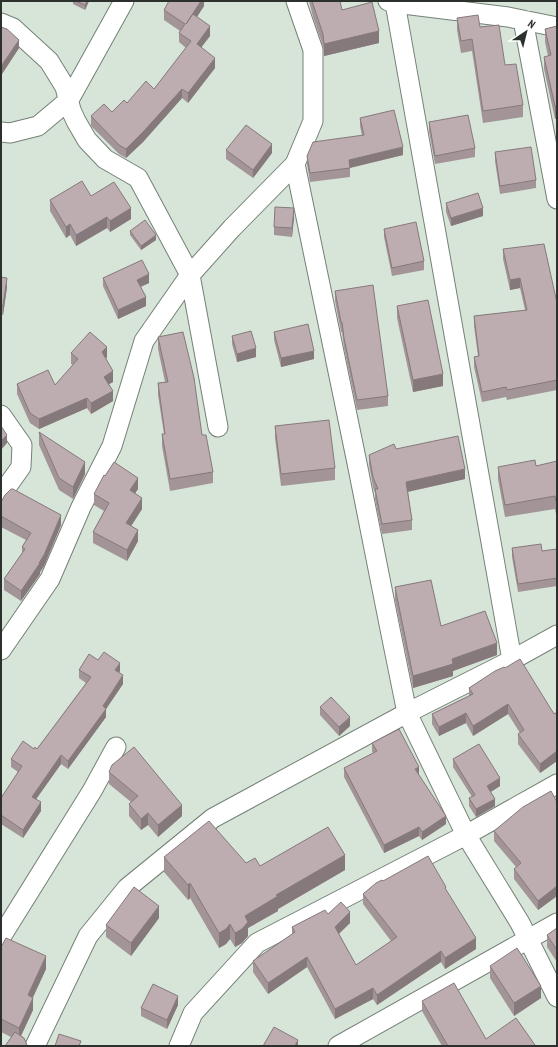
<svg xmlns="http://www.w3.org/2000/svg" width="558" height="1047" viewBox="0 0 558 1047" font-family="'PT Sans Narrow',sans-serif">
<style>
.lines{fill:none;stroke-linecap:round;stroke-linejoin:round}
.street-casing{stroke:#748076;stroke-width:21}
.street{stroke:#fff;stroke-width:19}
.wall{fill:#a39597}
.shaded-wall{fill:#85797b}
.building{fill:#beadb0;stroke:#85797b}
</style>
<rect width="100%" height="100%" fill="#d7e5d9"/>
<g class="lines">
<g class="street-casing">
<path id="street" d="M388,1l7,2 113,14 49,10
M395,3l117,657
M523,20l34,179
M1,23l12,5 36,33 16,26 6,23 5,11 11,19 18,19 33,19 52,97 28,152
M1,132l9,1 28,-7 31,-26 55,-99
M1,415l21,30 -1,22 -20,28
M557,635l-45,25 -105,53 59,122 91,-51
M1,650l49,-71 31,-72 31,-61 32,-105 46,-66 42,-47 63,-64
M1,937l91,-146 24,-44
M35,1046l53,-110 39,-48 86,-70 194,-105 -18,-89 -32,-161 -62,-299 18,-43v-71l-17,-49
M179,1046l14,-33 64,-70 209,-108 54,88 37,74
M338,1046l219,-123"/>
</g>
<use href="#street" class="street"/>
</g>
<path class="wall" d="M73,1h16l-4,9 -12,-6z
M204,1v5l-7,11 13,19 -9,11 14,21 -27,35 -6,-5 -39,44 -17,16 -7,-4 -28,-28v-10l21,-4 15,-9 27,-14 32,-41 -7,-6v-9l1,-2 -16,-11v-10z
M309,1h31l2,9 37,33 -55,13 -1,-10 -10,-29z
M457,18l23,9 25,38 18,40v12l-40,6 -11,-72 -11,2 -4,-23z
M557,26l-2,93 -11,-50v-12l4,-1 -3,-14v-13z
M1,27l18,21 -17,26 -1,-1z
M360,118l43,37 -53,13v9l-40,5 -3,-18v-8l55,-20 -2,-10z
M429,122l46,26v9l-40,7 -6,-33z
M226,150l46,3 -19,25 -27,-19z
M495,152l41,28v8l-36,6 -5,-33z
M91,196l40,23 -21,13 -3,-4 -31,18 -6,-11 -4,3 -16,-27v-11z
M446,203l37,13 -32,10 -5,-14z
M294,217l-2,20 -18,-2v-8z
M384,229l40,32v9l-32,6 -8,-39z
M130,231l26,9 -15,10 -11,-15z
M503,249l54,54v87l-50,10 -1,-3 -24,5 -8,-35v-10l4,-1 -4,-30v-10l51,-6 -5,-22 -10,2 -7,-31z
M1,277l6,10 -4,28h-2z
M103,278l46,5 -8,4 5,19 -28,13 -15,-33z
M335,291l53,105v10l-31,4 -13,-62 -2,-16h-1l-6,-31z
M397,306l46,80 -30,6 -16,-74z
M274,332l40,27 -33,8 -7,-27z
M232,336l24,21 -19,5 -5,-18z
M158,337l44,98 11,37v11l-43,8 -8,-45v-12h2l-6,-39v-12l7,-1 -7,-33z
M71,353l36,4 -1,2 7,23 -4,2 4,17 -22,13 -4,-6 -48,21 -9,-6 -13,-29v-10l38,1 18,-20 -2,-1z
M275,426l60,42v12l-54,6 -6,-48z
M39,432l46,42 -12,25 -14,-9 -20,-45z
M396,449l69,30 -57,13 4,28v10l-30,4 -7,-35v-6l-2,-6 -4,-22v-10z
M557,461v53h-1l-1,-5 -50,8 -7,-38v-12l38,-1z
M138,489l-3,4 7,16 -11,17 7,15 -11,20 -34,-18v-11l11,-21 -10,-6v-11z
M1,502l60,23 -17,41 -4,6v2l-19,27 -17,-11v-11l18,-26v-6l4,-7 -25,-13z
M512,548l30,3 15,-2v37l-39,6 -6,-35z
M395,587l46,39 56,29 -44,16v5l-40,12 -18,-88z
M98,660l22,11 -1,2 4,11 -17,25v8l-38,52 -7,-5 -25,35 5,12 -18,27 -22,-14v-26l17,-26 -7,-5v-8l23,-10h3l49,-66 -7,-5v-8z
M505,668l49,46 3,-2v49l-17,12 -22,-29v-10l2,-1 -12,-19 -35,22 -7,-13 -27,13 -7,-12v-10l37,-18v-8z
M320,707l30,19 -11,10 -19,-21z
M372,743l47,32 27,49 -24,16 -3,-4 -35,17 -40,-76v-9l29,-15 -1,-2z
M453,759l47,27 -9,6 4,14 -19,11 -7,-11v-8l3,-1 -19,-30z
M109,772l73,44 -24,21 -10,-12 -7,5 -12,-14v-12l2,-2 -22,-18z
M557,802v94l-19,14 -24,-31v-10l2,-2 -22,-26v-10z
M164,857l82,6 14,3 85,4 -67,39v2l-30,17v8l-6,7 -7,4 -5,-8 -4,5 -7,4 -29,-50 -2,2 -24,-28z
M383,881l63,10 30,58 -31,20 -4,-7 -64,43 -4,-6 -38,20 -28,-52 -39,27 -15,-22v-11l39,-26v-8l36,-13 22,9 -11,11 17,31 35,-24 -28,-37v-10z
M159,918l-28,38 -25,-19v-12z
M557,928v34l-10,-15v-12z
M1,947l45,22 -13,28v13l-12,26 6,10 -16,-9 -10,-5z
M490,966l51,32 -27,18 -24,-38z
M422,1001l64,38 49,7h-93l-20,-35z
M178,1005l-11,24 -26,-13v-8z"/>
<path class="shaded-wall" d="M87,1h2l-4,9v-5z
M201,1h3v5l-18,27v-9z
M210,26v10l-13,17v-9z
M379,31v12l-55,13v-12z
M19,40v8l-17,26v-9z
M215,58v10l-27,35v-10z
M182,89v9l-39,44 -17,16v-9z
M555,106h2v12l-2,1z
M272,144v9l-19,25v-8z
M403,147v8l-54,13v-8z
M131,208v11l-21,13v-11z
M294,208v9l-2,20v-9z
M483,208v8l-32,10v-8z
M107,217v11l-31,18v-11z
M70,224v11l-4,3v-11z
M156,235v5l-15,10v-4z
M149,274v9l-12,5v-8z
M7,278v9l-4,28v-9z
M520,278v10l-10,2v-10z
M146,297v9l-28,13v-9z
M107,347v10l-5,6v-11z
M256,348v9l-19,5v-8z
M314,351v8l-33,8v-9z
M113,371v11l-9,5v-10z
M443,374v12l-30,6v-12z
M113,391v10l-22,13v-11z
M87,398v10l-48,21v-10z
M7,435v8l-6,7v-9z
M85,462v12l-12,25v-12z
M465,469v10l-59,13v-10z
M138,478v11l-8,12v-11z
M142,498v11l-16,25v-11z
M557,501v13h-1v-12z
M61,515v10l-17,41 -4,6v2l-19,27v-10l18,-28z
M138,530v11l-11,20v-11z
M497,643v12l-44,16v5l-40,12v-12l39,-17z
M120,663v8l-5,7v-8z
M123,675v9l-17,25v8l-38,52v-8z
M508,704v10l-35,22v-10z
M466,713v10l-27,13v-9z
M350,717v9l-11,10v-9z
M557,751v10l-17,12v-9z
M61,755v9l-29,41v-8z
M419,767v8l-4,-6z
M500,778v8l-13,8v-8z
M495,799v7l-19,11v-8z
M41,802v9l-18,27v-8z
M182,805v11l-24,21v-12z
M148,813v12l-7,5v-11z
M446,816v8l-24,16v-8z
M419,827v9l-35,17v-8z
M345,855v15l-67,39v2l-30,17v8l-6,7 -7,4v-14l10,-17 31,-21z
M190,883v15l-2,2v-15z
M557,886v10l-19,14v-9z
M159,906v12l-28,38v-13z
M350,912v11l-15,14v-10z
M230,924v15l-4,5 -7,4v-15z
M476,938v11l-31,20v-11z
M441,951v11l-64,43v-10z
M46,956v13l-18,39v-13z
M307,957v10l-39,27v-11z
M541,986v12l-27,18v-13z
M373,988v11l-38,20v-10z
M178,996v9l-11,24v-9z
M33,998v12l-14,30v-12z
M298,1040v6h-3z"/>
<path class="building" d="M76,1h11l-2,4z
M169,1h32l-15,23 7,-10 17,12 -13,18 18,14 -27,35 -6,-4 -39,43 -17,17 -7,-4 -28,-29 13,-12 8,8 12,-12 3,3 19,-22 8,8 37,-48 -12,-8 6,-9 -21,-14z
M312,1h28l2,9 30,-8 7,29 -55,13 -1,-10z
M478,15l2,12 19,-2 6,40 11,-1 7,41 -40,6 -11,-72 -11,2 -4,-23z
M557,26v80h-2l-11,-49 7,-2 -6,-26z
M1,27l6,2 12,11 -17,25h-1z
M394,110l9,37 -54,13 1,8 -40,5 -3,-17 6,-14 51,-7 -4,-17z
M468,115l7,33 -40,8 -6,-34z
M246,125l26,19 -19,26 -27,-20z
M531,147l5,33 -36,6 -5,-34z
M82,181l9,15 23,-14 17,26 -21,13 -3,-4 -31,18 -6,-11 -4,3 -16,-27z
M478,193l5,15 -32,10 -5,-15z
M275,207l19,1 -2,20 -18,-1z
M145,220l11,15 -15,11 -11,-15z
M416,222l8,39 -32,7 -8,-39z
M544,244l13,59v77l-50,10 -1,-3 -24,5 -8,-35 5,-1 -5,-40 53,-6 -7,-32 -10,2 -7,-31z
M142,260l7,14 -12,6 9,17 -28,13 -15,-32z
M1,277l6,1 -4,28h-2z
M373,285l15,111 -31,4 -13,-62 -2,-16h-1l-6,-31z
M428,300l15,74 -30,6 -16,-74z
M308,324l6,27 -33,7 -7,-26z
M251,331l5,17 -19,6 -5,-18z
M90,332l17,15 -5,5 11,19 -9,6 9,14 -22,12 -4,-5 -48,21 -9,-6 -13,-29 31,-14 7,15 23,-26 -7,-6z
M183,332l11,46 8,57h4l7,37 -43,7 -8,-45h3l-7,-51 10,-1 -10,-45z
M329,420l6,48 -54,6 -6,-48z
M1,426l6,9 -6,6z
M39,432l46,30 -12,25 -14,-9z
M458,436l7,33 -59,13 6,38 -30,4 -7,-35h3l-5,-12 -4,-22 25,-11 2,5z
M535,460l1,6 21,-5v40l-1,1 -1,-6 -50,9 -7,-38z
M114,462l24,16 -8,12 12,8 -16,25 12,7 -11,20 -34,-18 16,-29 -15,-9 10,-19 1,1z
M11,489h2l48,26 -17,40 -5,8h1l-19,28 -17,-12 21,-30 -3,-2 9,-14 -30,-17v-14l4,-7z
M541,544l1,7 15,-2v29l-39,6 -6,-36z
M431,580l10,46 44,-15 12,32 -45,16 1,5 -40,12 -18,-89z
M104,652l16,11 -5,7 8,5 -20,31 3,3 -38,52 -7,-6 -29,42 9,5 -18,28 -22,-15v-17l21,-32 -11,-7 12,-18 11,8 1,-2 2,2 54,-72 -12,-7 10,-16 9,6z
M520,659l34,55 3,-2v39l-17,13 -22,-30 6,-4 -16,-26 -35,22 -7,-13 -27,14 -7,-13 41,-20 -4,-6 26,-17 9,-4 1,1z
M331,697l19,20 -11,10 -19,-20z
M399,729l20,38 -4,2 31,47 -24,16 -3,-5 -35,18 -40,-77 33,-17 -5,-8z
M479,744l21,34 -13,8 8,13 -19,10 -7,-11 6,-3 -22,-36z
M134,747l48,58 -24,20 -10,-12 -7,6 -12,-15 9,-8 -29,-24 3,-7z
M551,791l6,11v84l-19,15 -24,-32 7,-6 -27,-32 29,-24z
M209,821l37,42 9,-5 5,8 68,-39 17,28 -69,40 2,1 -33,20 3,6 -6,7 -7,4 -5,-9 -4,5 -7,4 -29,-50 -2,2 -24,-28z
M428,856l18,31 -1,1 31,50 -31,20 -4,-7 -64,44 -4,-7 -38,21 -28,-52 -39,26 -15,-22 42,-29 -3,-5 33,-17 3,4 13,-12 9,10 -15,15 21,38 41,-28 -34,-43 13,-11 6,-3 1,1z
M134,887l25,19 -28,37 -25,-18z
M557,928v22l-10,-15z
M6,938l40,18 -18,39 5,3 -14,30 -18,-9v-72z
M517,948l24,38 -27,17 -24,-37z
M454,983l32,56 30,-21 19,27 -2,1h-85l-26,-45z
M153,984l25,12 -11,24 -26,-12z
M274,1027l24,13 -3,6h-32z
M15,1032l9,6 3,7 -1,1h-21z
M59,1034l22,7 -2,5h-24z"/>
<rect width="558" height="1047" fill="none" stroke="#2c312d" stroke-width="4"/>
<g transform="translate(526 32) rotate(35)" stroke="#ffffff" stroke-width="3" paint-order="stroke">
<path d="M0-3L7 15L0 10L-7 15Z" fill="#2c312d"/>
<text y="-6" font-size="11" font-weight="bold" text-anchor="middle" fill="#2c312d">N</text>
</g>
</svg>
